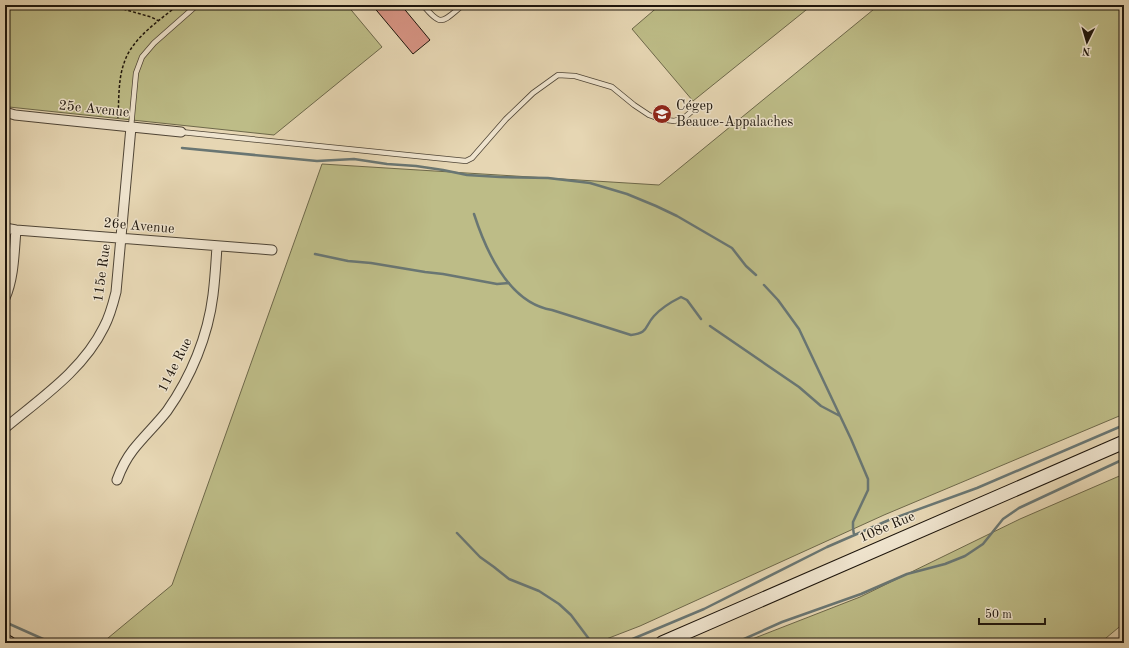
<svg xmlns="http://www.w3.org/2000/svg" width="1129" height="648" viewBox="0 0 1129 648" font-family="'Old Standard TT',serif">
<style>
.green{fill:#bdbc87;stroke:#6d684a}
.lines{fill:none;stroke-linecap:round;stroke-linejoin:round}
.stream{stroke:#697673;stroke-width:2.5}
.building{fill:#d79484;stroke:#1d150c}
.lane-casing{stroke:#4f4536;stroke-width:6}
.street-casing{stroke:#4f4536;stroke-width:11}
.secondary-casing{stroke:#1d150c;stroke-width:15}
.path{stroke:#1d150c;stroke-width:1.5;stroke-dasharray:3 2;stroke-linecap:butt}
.lane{stroke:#efe4ce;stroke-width:4.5}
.street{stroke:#efe4ce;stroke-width:9}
.secondary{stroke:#efe4ce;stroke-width:13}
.labels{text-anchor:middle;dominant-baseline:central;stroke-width:3;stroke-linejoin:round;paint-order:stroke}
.poi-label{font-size:14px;fill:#1d150c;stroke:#efe4ce;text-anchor:start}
.street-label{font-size:14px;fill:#1d150c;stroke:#efe4ce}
</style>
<rect width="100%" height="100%" fill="#e6d6b3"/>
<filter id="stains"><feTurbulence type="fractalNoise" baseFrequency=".005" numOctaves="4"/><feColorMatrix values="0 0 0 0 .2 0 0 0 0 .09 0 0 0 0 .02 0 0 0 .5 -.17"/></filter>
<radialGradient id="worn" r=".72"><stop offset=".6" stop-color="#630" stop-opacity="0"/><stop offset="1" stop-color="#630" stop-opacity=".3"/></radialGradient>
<path class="green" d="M5,5h342l35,42 -108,88 -265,-28 -4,-2z
M660,5h150l1,1 -118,95 -61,-72z
M879,5h245v409l-240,101 -244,111 -44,17h-494l70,-58 150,-421 337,21z
M1124,474v149l-24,20h-358l118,-46 160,-78z"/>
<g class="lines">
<path class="stream" d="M182,148l135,13 37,-2 33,5 29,2 27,4 24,5 33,2 48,1 42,5 37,11 29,12 21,10 55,32 14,18 10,9
M474,214c12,37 35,89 78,96l79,25c18,-2 13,-8 23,-19 8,-9 17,-14 27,-19l6,3 14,19
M315,254l33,7 23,2 54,9 18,2 54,10 12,-1
M764,285l14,15 21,29 52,110 17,40v11l-15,32v6l1,7
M710,326l89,61 22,19 19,10
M457,533l23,24 14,10 15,12 30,12 20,13 12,11 21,28
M5,622l47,21
M623,643l81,-34 123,-62 62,-27 88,-32 147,-63
M735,643l47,-21 79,-28 46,-20 38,-10 20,-8 18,-12 20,-25 16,-11 105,-49"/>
</g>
<path class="building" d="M372,5h29l29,35 -17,14z"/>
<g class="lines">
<g class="lane-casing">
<path id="lane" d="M423,5c19,23 19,17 40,0
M131,127l5,-54 6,-16 12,-14 43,-38
M181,132l285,29 6,-3 34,-39 27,-26 25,-18 17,1 37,11 22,18 15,10 11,4 14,2 10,-3 8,-7"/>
</g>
<g class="street-casing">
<path id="street" d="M5,112l10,3 38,4 128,13
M5,228l11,2 256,20
M5,298c9,-20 9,-46 11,-68
M5,428c36,-30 78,-58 99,-101 6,-11 9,-23 12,-35l15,-165
M117,480c4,-11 9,-21 16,-30 11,-14 23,-25 34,-39 24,-34 41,-75 46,-116 2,-16 3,-32 4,-49"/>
</g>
<g class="secondary-casing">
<path id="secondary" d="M5,641l4,2
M662,643l462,-201"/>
</g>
<path class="path" d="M109,5l42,12 8,4
M118,118c1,-18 0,-38 6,-55 8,-25 35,-42 54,-58"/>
<use href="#lane" class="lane"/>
<use href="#street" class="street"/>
<use href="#secondary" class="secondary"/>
</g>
<defs>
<g id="university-disc" transform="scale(1)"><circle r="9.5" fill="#8f2418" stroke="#efe4ce"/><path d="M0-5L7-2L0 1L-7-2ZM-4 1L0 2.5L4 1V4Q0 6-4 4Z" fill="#fff"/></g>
</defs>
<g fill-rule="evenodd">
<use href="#university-disc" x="662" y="114"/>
</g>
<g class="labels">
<g class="poi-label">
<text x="676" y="106">Cégep<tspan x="676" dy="16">Beauce-Appalaches</tspan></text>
</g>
<g class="street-label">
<text transform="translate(94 109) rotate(6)">25e Avenue</text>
<text transform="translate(139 226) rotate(5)">26e Avenue</text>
<text transform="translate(102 273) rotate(-82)">115e Rue</text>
<text transform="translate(175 365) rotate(-63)">114e Rue</text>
<text transform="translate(887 527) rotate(-23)">108e Rue</text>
</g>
</g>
<rect width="1129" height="648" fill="none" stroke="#e6d6b3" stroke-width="20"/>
<rect x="6" y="6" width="1117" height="636" fill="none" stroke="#1d150c" stroke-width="2"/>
<rect x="10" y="10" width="1109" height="628" fill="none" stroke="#1d150c"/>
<g transform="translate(1087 42) rotate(185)" stroke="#efe4ce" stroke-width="3" paint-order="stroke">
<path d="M0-3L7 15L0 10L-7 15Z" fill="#1d150c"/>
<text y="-6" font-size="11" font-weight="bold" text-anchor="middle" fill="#1d150c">N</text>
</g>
<path d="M979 618v6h66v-6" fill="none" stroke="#1d150c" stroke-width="2"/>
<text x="985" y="618" font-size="12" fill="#1d150c" stroke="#efe4ce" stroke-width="3" paint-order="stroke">50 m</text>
<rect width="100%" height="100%" filter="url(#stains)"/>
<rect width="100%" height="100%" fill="url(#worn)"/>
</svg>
